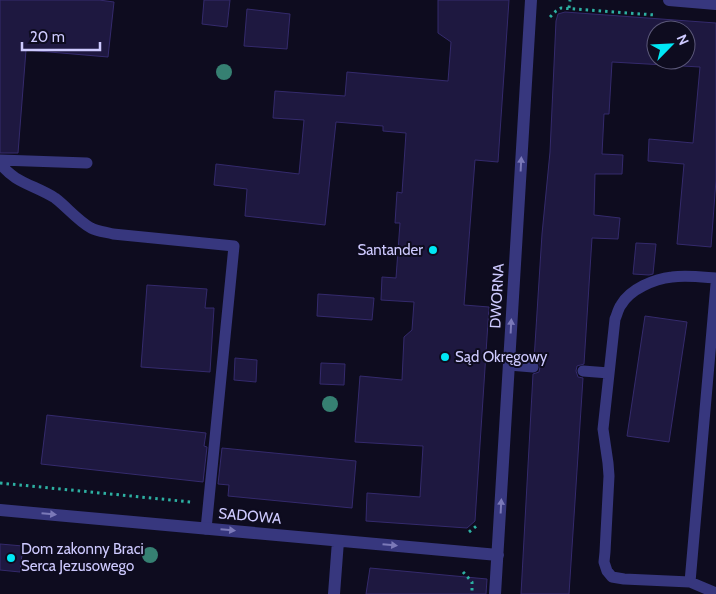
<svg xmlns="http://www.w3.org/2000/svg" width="716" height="594" viewBox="0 0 716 594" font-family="Cabin,sans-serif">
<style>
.building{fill:#1e1840;stroke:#342a6c;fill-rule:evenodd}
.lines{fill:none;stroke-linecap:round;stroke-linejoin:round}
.path{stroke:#2db0a2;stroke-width:3;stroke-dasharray:2.5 4;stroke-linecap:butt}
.lane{stroke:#37377e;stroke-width:11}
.street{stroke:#37377e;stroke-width:12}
.tree{fill:#368072}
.oneway{fill:#7b79b8}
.poi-dot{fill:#00e8f5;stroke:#0e0c1f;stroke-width:2}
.labels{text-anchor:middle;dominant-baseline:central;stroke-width:4;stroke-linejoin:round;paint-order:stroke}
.poi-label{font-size:15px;fill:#cecaff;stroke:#0e0c1f;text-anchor:start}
.street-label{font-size:15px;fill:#cecaff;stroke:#0e0c1f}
</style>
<rect width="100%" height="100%" fill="#0e0c1f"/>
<path class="building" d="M0,0h99l15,2 -6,55 -82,-7 -8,103h-18z
M204,0h26l-3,27 -25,-3z
M438,0h71l-11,162 -23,-2 -11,145 25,2 -14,214 -8,7 -101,-7 1,-28 53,4 3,-51 -68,-4 5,-66 42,4 2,-43 8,-7 2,-28 -33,-2 1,-23 14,1 4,-55h-5l2,-31 5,1 4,-60 -23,-2v-5l-47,-4 -11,103 -80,-9 2,-27 -33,-4 2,-21 83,10 5,-54 -31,-2 2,-27 70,5 2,-24 101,9 3,-39 -13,-9z
M247,9l43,5 -3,35 -43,-3z
M565,12l151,11v157l-5,67 -34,-3 7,-80 -36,-3 1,-22 44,4 7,-76 -88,-5 -3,52h-5l-2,40 21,1 -1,19h-27l-1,41 26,3 -2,21 -26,-1 -8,126 -7,2 -1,5 2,6 5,1 -14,216h-48l12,-220 6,-2 1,-5 -2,-6 -4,-1 8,-126 8,-82 6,-131 2,-7zM656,30h30v30h-30z
M636,243l20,1 -3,30 -4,1 -16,-1z
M147,285l60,4 -2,19h9l-4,64 -69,-5z
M318,294l56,4 -2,22 -55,-4z
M645,316l42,6 -18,120 -42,-6z
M235,358l22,2 -1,22 -22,-2z
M321,363l24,1 -1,21 -24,-1z
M47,415l159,18 -2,13 3,1 -4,35 -162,-18z
M222,448l134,13 -4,47 -124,-12 1,-11 -11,-1z
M0,544l23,2 -3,26 -20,-2z
M370,568l117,11 -1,15h-120z"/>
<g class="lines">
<path class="path" d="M569,8l1,-8
M550,17l6,-6 5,-3 94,7
M0,483l191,19
M469,532l10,-8
M463,572l9,10v12"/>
<path class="lane" d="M0,160l87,3
M0,163c14,20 35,22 55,35 12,9 22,22 36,30 6,3 14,4 22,6l121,12 -28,283
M716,278c-14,-1 -30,-3 -44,-1 -18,2 -42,12 -51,28 -3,4 -4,10 -6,14l-12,110 5,34 1,13 -4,76 -1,10 3,9 5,6 12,2 66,3 26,-298
M509,365l24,2
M583,371l26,2
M690,582l26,11"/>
<path class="street" d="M669,0l47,4
M0,510l498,45
M334,594l4,-53
M495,594l36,-594"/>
</g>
<g class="tree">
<circle cx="224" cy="72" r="8"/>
<circle cx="330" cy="404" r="8"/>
<circle cx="150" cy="555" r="8"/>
</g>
<defs><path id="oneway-solid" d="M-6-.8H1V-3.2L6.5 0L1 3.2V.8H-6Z" transform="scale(1.25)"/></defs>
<g class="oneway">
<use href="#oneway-solid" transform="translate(521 164) rotate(-87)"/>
<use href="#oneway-solid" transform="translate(511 326) rotate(-87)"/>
<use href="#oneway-solid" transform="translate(501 506) rotate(-87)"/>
<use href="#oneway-solid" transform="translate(49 514) rotate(5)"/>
<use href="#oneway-solid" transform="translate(228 530) rotate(5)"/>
<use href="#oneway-solid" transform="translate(390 545) rotate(5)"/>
</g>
<g class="poi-dot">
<circle cx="433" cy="250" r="5"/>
<circle cx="445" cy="357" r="5"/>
<circle cx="11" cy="558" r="5"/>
</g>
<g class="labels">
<g class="poi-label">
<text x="423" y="250" text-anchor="end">Santander</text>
<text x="455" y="357">Sąd Okręgowy</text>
<text x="21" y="549">Dom zakonny Braci<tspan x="21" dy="17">Serca Jezusowego</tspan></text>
</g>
<g class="street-label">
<text transform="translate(497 296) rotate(-87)">DWORNA</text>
<text transform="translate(250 516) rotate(5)">SADOWA</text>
</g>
</g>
<g transform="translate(671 45) rotate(66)"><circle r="24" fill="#0e0c1f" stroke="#5b5879"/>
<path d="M0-4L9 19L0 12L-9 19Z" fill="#00e8f5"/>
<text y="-8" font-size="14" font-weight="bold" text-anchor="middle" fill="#cecaff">N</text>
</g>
<path d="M22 42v8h78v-8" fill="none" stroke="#cecaff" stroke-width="2.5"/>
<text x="30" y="42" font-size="15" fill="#cecaff" stroke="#0e0c1f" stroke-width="4" paint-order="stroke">20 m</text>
</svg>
